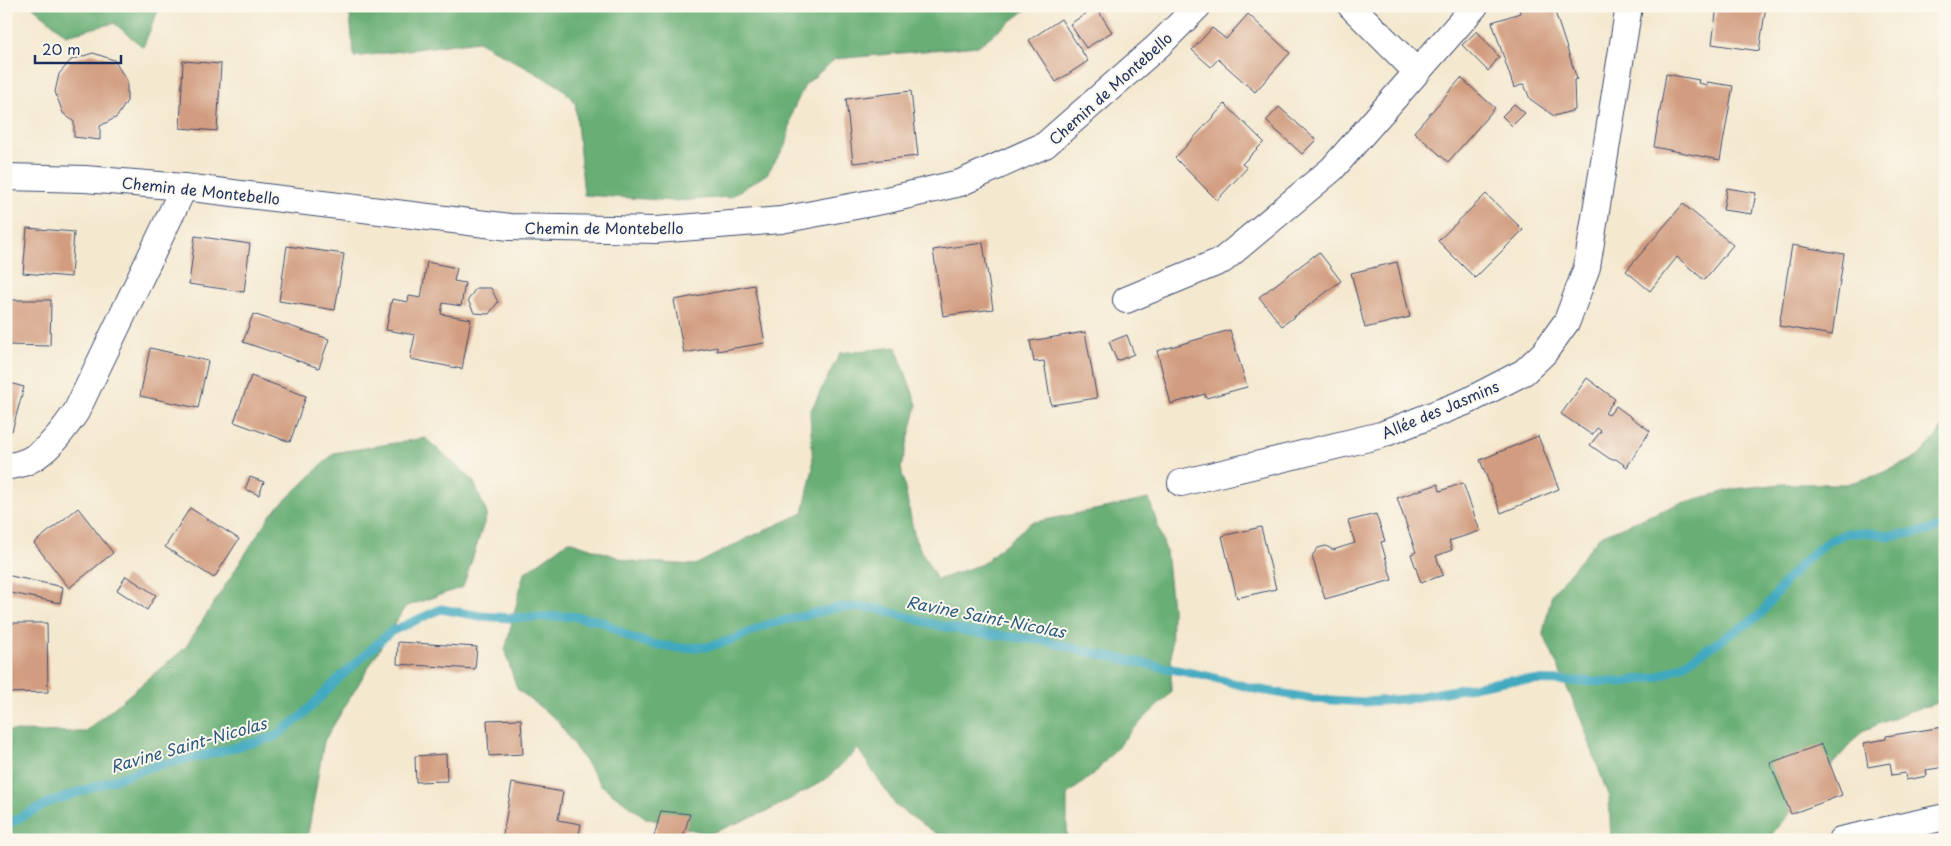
<svg xmlns="http://www.w3.org/2000/svg" width="1951" height="846" viewBox="0 0 1951 846" font-family="'Playpen Sans',sans-serif">
<style>
.forest{fill:#67ae74;stroke:#416e69}
.lines{fill:none;stroke-linecap:round;stroke-linejoin:round}
.stream{stroke:#40a9c0;stroke-width:9}
.building{fill:#d19c7f}
.minor-casing{stroke:#3c4b6f;stroke-width:28}
.minor{stroke:#fff;stroke-width:26}
.labels{text-anchor:middle;dominant-baseline:central;stroke-width:4;stroke-linejoin:round;paint-order:stroke}
.street-label{font-size:15px;fill:#1b2f5e;stroke:#fbf7ec}
.water-label{font-size:16px;font-style:italic;fill:#285a80;stroke:#fbf7ec}
</style>
<rect width="100%" height="100%" fill="#fbf7ec"/>
<filter id="ink" filterUnits="userSpaceOnUse"><feTurbulence type="fractalNoise" baseFrequency=".02" numOctaves="2"/><feDisplacementMap in="SourceGraphic" scale="10" xChannelSelector="R" yChannelSelector="G"/><feConvolveMatrix kernelMatrix="1 2 1 2 8 2 1 2 1" color-interpolation-filters="sRGB"/></filter>
<filter id="wash" filterUnits="userSpaceOnUse"><feTurbulence type="fractalNoise" baseFrequency=".0096" numOctaves="4" result="noise"/><feDisplacementMap in="SourceGraphic" scale="20" xChannelSelector="R" yChannelSelector="G"/><feGaussianBlur stdDeviation="1.12" result="paint"/><feColorMatrix in="noise" values="0 0 0 0 0 0 0 0 0 0 0 0 0 0 0 0 0 1.4 0 .05"/><feComposite in="paint" operator="in"/></filter>
<g filter="url(#wash)">
<rect width="100%" height="100%" fill="#f4e8cf"/>
<path class="forest" d="M32,6h128l-17,41 -29,-24 -48,12z
M349,6h682l-53,40 -143,13 -30,26 -13,27 -5,31 -20,31 -37,23 -56,4 -90,-6 -9,-93 -16,-16 -81,-45 -124,16z
M896,347l21,58 -16,63 14,71 22,41 45,-16 48,-41 119,-24 17,52 6,57 -1,85 -40,38 -36,42 -28,22v45h-121l-50,-34 -38,-57 -33,31 -55,30 -61,24 -63,-16 -45,-33 -44,-65 -40,-31 -12,-38 19,-78 45,-32 60,20 66,4 53,-27 55,-25 10,-45 -3,-56 30,-59z
M1945,423v278l-35,10 -48,20 -88,100 -5,9h-158l-2,-42 -27,-76 -39,-89 9,-39 48,-58 78,-32 56,-15 48,-5h64l32,-9 40,-18 18,-20z
M425,438l48,42 14,34 -24,73 -58,20 -81,134 -17,99h-301v-109l79,1 100,-84 86,-134 63,-61z"/>
<g class="lines">
<path class="stream" d="M6,825l44,-23 100,-35 60,-13 64,-17 28,-21 35,-36 53,-48 51,-23 39,7 30,2 61,-2 30,5 28,16 25,8 27,3 26,-1 28,-8 31,-14 73,-18 36,1 62,17 34,7 75,9 38,10 127,26 44,12 59,10 51,3 41,-3 104,-19 110,2 38,-5 23,-11 79,-51 25,-33 20,-22 22,-18 20,-9h27l15,3 38,-5 18,-6"/>
</g>
<g id="blocks">
<path class="building" d="M1523,6h30l24,73 -3,1 1,30 -21,6 -24,-17 -6,-15 -10,4 -22,-66 28,-9 -1,-5z
M1717,6h49l-7,45 -47,-7z
M1096,7l16,25 -26,16 -16,-24z
M1248,14l42,39 -35,39 -37,-33 -7,8 -19,-17 20,-22 14,11z
M1061,19l27,42 -32,21 -27,-42z
M1477,31l22,26 -11,14 -26,-26z
M93,53l21,7 13,21v20l-10,16 -17,9v14l-26,-3v-15l-11,-9 -8,-21 4,-18 12,-14z
M183,61l38,3 -4,67 -37,-3z
M1666,74l33,6 -1,3 9,2v-3l26,4 -13,74 -66,-13z
M1461,78l34,30 -47,54 -34,-30z
M911,91l7,65 -65,7 -7,-64z
M1225,104l39,38 -22,22 5,4 -30,32 -42,-42z
M1514,104l11,9 -13,13 -10,-10z
M1279,107l37,33 -14,14 -36,-33z
M1727,188l29,5 -4,21 -29,-4z
M1486,194l37,36 -48,48 -37,-37z
M1683,204l50,41 -29,35 -27,-23 -27,34 -24,-20z
M27,228l47,4 -3,45 -48,-4z
M195,236l55,8 -6,48 -55,-8z
M983,243l10,66 -50,7 -10,-66z
M1792,245l52,9 -12,81 -53,-9z
M287,246l57,8 -9,56 -56,-9z
M1319,252l22,29 -59,45 -23,-29z
M427,262l30,6 -3,13 11,2 -4,23 -18,-3 -2,11 30,5 -9,50 -52,-10 5,-24 -29,-5 6,-31 16,3 1,-6 12,2z
M1397,262l13,55 -45,11 -14,-55z
M754,285l11,58 -48,8v-4l-33,6 -10,-53z
M476,288h15l7,14 -9,12 -15,-1 -6,-13z
M6,300h45l-1,46 -44,-1z
M253,314l76,25 -10,29 -76,-26z
M1230,330l17,57 -41,11 -1,-4 -34,10 -14,-53z
M1085,332l12,66 -46,7 -7,-44 -10,1 -4,-21z
M1127,335l7,19 -17,7 -8,-19z
M150,348l58,13 -10,47 -58,-12z
M251,376l55,20 -16,46 -56,-20z
M1587,378l28,21 -10,14 4,2 7,-9 34,25 -23,36 -11,-8h-6l-20,-14 11,-14 -4,-3 -5,7 -31,-21z
M6,382l18,5 -12,44 -6,-1z
M1538,436l21,53 -58,24 -21,-53z
M250,477l14,5 -5,13 -14,-6z
M1463,483l17,48 -31,10 3,9 -16,6 7,19 -22,8 -10,-29 5,-2 -19,-54 41,-14 2,7z
M78,508l35,45 -44,35 -35,-45z
M190,508l49,31 -25,39 -49,-31z
M1376,514l9,27 -4,1 11,38 -67,19 -13,-43 6,-8 8,-2 7,4 22,-7 -7,-22z
M1261,527l15,62 -39,9 -15,-62z
M6,575l57,12 -3,16 -54,-11z
M126,576l30,19 -9,15 -30,-20z
M6,623h41l1,69 -42,1z
M398,642l79,5 -2,22 -78,-5z
M521,719l2,35 -34,2 -2,-36z
M1943,727l2,40 -19,3 1,6 -21,4 -1,-7 -13,2 -2,-12 -22,4 -4,-24 22,-4v-3z
M1822,744l20,51 -51,19 -21,-51z
M446,754l1,27 -31,1 -1,-26z
M512,783l51,9 -5,28 23,4 -3,16h-76z
M661,811l29,3 -8,26h-29z"/>
</g>
</g>
<g filter="url(#ink)">
<use href="#blocks" fill-opacity="0" stroke="#3c4b6f" stroke-width="1"/>
<g class="lines">
<g class="minor-casing">
<path id="minor" d="M1351,6l65,65
M6,177l79,2 99,8 326,40 146,3 125,-10 106,-20 73,-17 85,-38 114,-100 39,-39
M1126,300l97,-40 109,-91 143,-163
M6,466c32,0 54,-31 70,-54l108,-225
M1181,483l200,-48 87,-34 56,-29 20,-19 23,-32 20,-54 42,-261
M1841,840l100,-22"/>
</g>
<use href="#minor" class="minor"/>
</g>
</g>
<g class="labels">
<g class="street-label">
<text transform="translate(1110 88) rotate(-42)">Chemin de Montebello</text>
<text transform="translate(201 190) rotate(6)">Chemin de Montebello</text>
<text x="604" y="227">Chemin de Montebello</text>
<text transform="translate(1440 409) rotate(-23)">Allée des Jasmins</text>
</g>
<g class="water-label">
<text transform="translate(986 616) rotate(11)">Ravine Saint-Nicolas</text>
<text transform="translate(188 744) rotate(-16)">Ravine Saint-Nicolas</text>
</g>
</g>
<rect width="1951" height="846" fill="none" stroke="#fbf7ec" stroke-width="25"/>
<path d="M35 55v8h86v-8" fill="none" stroke="#1b2f5e" stroke-width="2.5"/>
<text x="42" y="55" font-size="15" fill="#1b2f5e" stroke="#fbf7ec" stroke-width="4" paint-order="stroke">20 m</text>
</svg>
